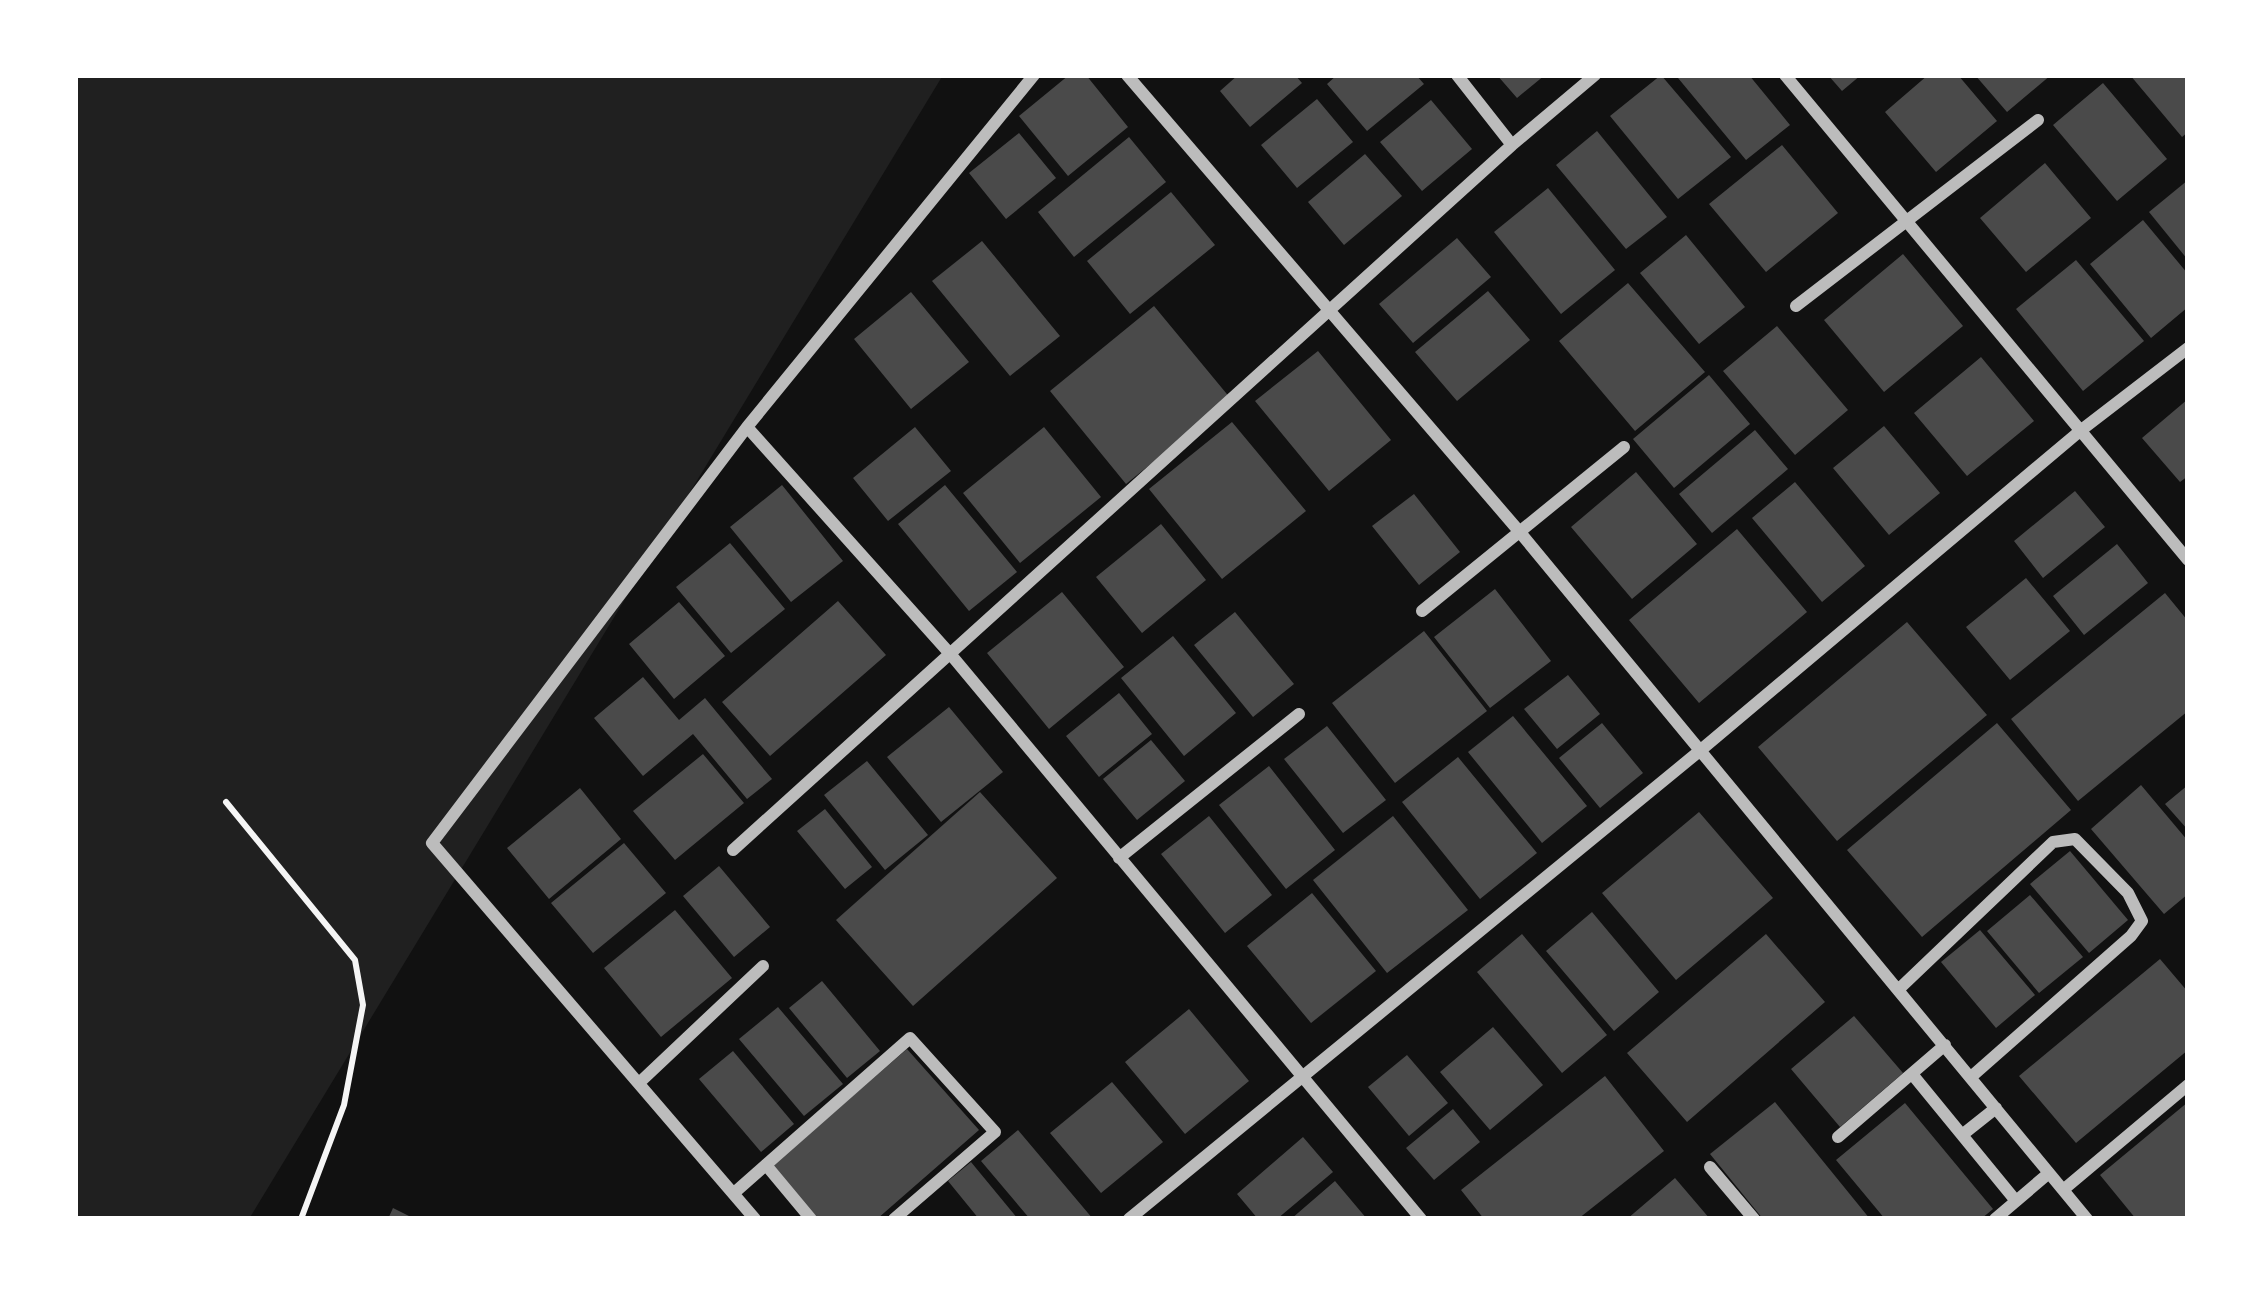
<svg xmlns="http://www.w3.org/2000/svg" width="2263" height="1294" viewBox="0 0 2263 1294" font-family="'Titillium Web',sans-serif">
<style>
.green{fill:#202020}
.building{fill:#4a4a4a}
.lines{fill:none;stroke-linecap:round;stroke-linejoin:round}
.path{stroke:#f5f5f5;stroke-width:6}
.minor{stroke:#bcbcbc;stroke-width:12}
</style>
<rect width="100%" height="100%" fill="#111"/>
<path class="green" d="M75,75h868l-694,1144h-174z"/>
<path class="building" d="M1069,75h17l42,52 -60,49 -49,-60z
M1238,75h57l7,8 -52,44 -30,-36z
M1337,75h79l8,9 -57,47 -40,-47z
M1497,75h48l-28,23z
M1661,75l70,82 -53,42 -68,-83z
M1682,75h67l41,50 -44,35 -68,-82z
M1828,75h33l-19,16z
M1928,75h30l39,46 -61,51 -51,-60z
M1975,75h76l-44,37z
M2130,75h58v57l-6,5z
M2103,83l64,76 -50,42 -64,-76z
M1317,99l36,43 -56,46 -36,-43z
M1431,100l41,49 -50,42 -42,-49z
M1597,131l70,86 -41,32 -70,-84z
M1019,133l37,45 -50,41 -37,-46z
M1129,137l37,45 -92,75 -36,-45z
M1782,145l56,68 -72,59 -57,-68z
M1365,154l37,42 -58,49 -36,-43z
M2045,163l46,55 -65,54 -46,-54z
M2188,180v80l-39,-48z
M1548,188l67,82 -54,44 -67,-82z
M1171,192l44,53 -85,69 -43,-53z
M2143,220l45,54v33l-37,31 -61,-74z
M1686,235l59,72 -46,37 -59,-71z
M1457,238l34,39 -78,66 -34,-39z
M982,241l78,95 -50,40 -78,-95z
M1903,254l60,72 -79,66 -60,-72z
M2076,260l68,81 -61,50 -67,-82z
M1628,283l77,89 -70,59 -76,-90z
M1488,291l42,49 -73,61 -42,-49z
M911,292l58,70 -58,47 -57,-70z
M1154,306l77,93 -105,85 -76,-93z
M1777,326l71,84 -53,45 -72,-84z
M1318,351l73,89 -62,51 -74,-90z
M1981,357l53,64 -67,55 -53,-63z
M1709,375l41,49 -76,64 -41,-49z
M2188,399v77l-8,6 -38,-44z
M1232,422l74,89 -84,68 -73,-90z
M1884,426l56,67 -51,42 -56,-67z
M915,427l36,44 -63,50 -35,-43z
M1044,427l57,70 -81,66 -57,-70z
M1755,430l33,39 -76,64 -33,-39z
M1636,472l61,72 -65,55 -61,-72z
M1795,482l70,84 -43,36 -70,-84z
M782,485l61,76 -52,41 -61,-75z
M945,485l72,87 -48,39 -71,-87z
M2075,491l30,36 -62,51 -29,-37z
M1414,494l46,58 -41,33 -47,-59z
M1161,524l45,56 -64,53 -46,-56z
M1737,529l70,83 -108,91 -70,-83z
M730,543l55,66 -54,44 -55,-66z
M2117,544l31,39 -64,52 -31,-39z
M2026,578l44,53 -60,49 -44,-53z
M1495,589l56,72 -61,47 -56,-71z
M1062,592l62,75 -75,62 -62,-76z
M2165,593l23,28v90l-110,90 -67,-82z
M838,601l48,54 -116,101 -48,-54z
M679,602l46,54 -51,43 -45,-55z
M1235,612l59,72 -41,33 -59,-72z
M1907,622l80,93 -150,126 -79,-94z
M1424,631l63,80 -92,72 -63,-80z
M1173,636l63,77 -52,43 -63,-78z
M1568,675l32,39 -43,35 -33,-40z
M643,677l36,43 26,-22 67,81 -25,20 -54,-65 -50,42 -49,-58z
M1119,693l33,41 -53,43 -33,-41z
M949,707l54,65 -62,50 -54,-65z
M1513,716l74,90 -45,37 -74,-91z
M1602,723l41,50 -43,35 -41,-50z
M1997,723l74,87 -149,127 -75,-87z
M1327,726l59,74 -43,33 -59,-74z
M1151,740l34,41 -48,39 -34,-41z
M703,754l41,49 -69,57 -42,-49z
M1458,757l79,96 -57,46 -78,-97z
M867,761l61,74 -43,35 -61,-75z
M1269,766l66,84 -49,39 -67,-84z
M2141,785l47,56v53l-24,20 -73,-85z
M2188,785v45l-23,-26z
M580,788l41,51 -72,60 -42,-51z
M980,792l77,86 -144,128 -77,-86z
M825,809l47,58 -27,22 -48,-58z
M1699,812l74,86 -97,82 -74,-87z
M1209,816l63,79 -47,38 -64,-79z
M1393,816l75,94 -81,63 -74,-93z
M624,843l42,50 -73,60 -42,-50z
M2070,851l58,69 -39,33 -59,-69z
M719,866l51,61 -36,30 -51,-61z
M1312,893l64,78 -65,52 -64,-77z
M2030,895l53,62 -44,36 -52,-62z
M675,910l57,68 -71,59 -57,-69z
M1592,912l67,80 -45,39 -68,-80z
M1980,930l55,65 -39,33 -55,-66z
M1522,934l85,101 -45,38 -85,-101z
M1766,934l59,68 -138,120 -60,-69z
M2160,959l28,33v58l-112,93 -57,-67z
M822,981l58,70 -33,27 -58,-70z
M778,1007l65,77 -39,32 -65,-77z
M1189,1009l60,72 -64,53 -60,-72z
M1854,1016l49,57 -63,54 -49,-58z
M1493,1027l50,58 -53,45 -50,-58z
M907,1049l72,81 -102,89h-60l-46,-52z
M733,1051l61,73 -33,28 -62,-73z
M1407,1055l41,48 -39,33 -41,-49z
M1605,1076l59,75 -86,68h-94l-23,-29z
M1112,1082l51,60 -62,51 -51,-60z
M1775,1102l95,117h-107l-53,-65z
M2188,1102v117h-52l-36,-44z
M1905,1103l88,106 -12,10h-96l-49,-59z
M1453,1109l27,33 -46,38 -28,-32z
M1018,1130l75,89h-63l-49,-58z
M1303,1137l30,35 -56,47h-19l-21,-25z
M971,1162l47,57h-39l-31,-38z
M1675,1178l35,41h-83z
M1335,1181l32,38h-76z
M393,1208l22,11h-27z"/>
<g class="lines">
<path class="path" d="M226,802l129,158 8,45 -19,100 -43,114"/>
<path class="minor" d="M1127,75l391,455 569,689
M1457,75l55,70
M1785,75l403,485
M1796,306l242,-186
M747,427l205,229 469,563
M1422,611l202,-164
M733,850l779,-705 83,-70
M1119,858l180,-144
M1899,989l154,-147 22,-3 53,54 14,28 -11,15 -160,141
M1912,1074l104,127
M639,1083l124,-117
M1962,1135l34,-27
M1838,1137l107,-92
M766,1165l45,54
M1710,1167l44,52
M2063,1190l125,-105
M734,1193l176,-155 85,94 -101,87
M755,1219l-323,-376 315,-416 287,-352
M1129,1219l573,-470 378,-318 108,-83
M1995,1219l54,-46"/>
</g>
<rect width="2263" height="1294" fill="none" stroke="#ffffff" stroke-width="156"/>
</svg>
